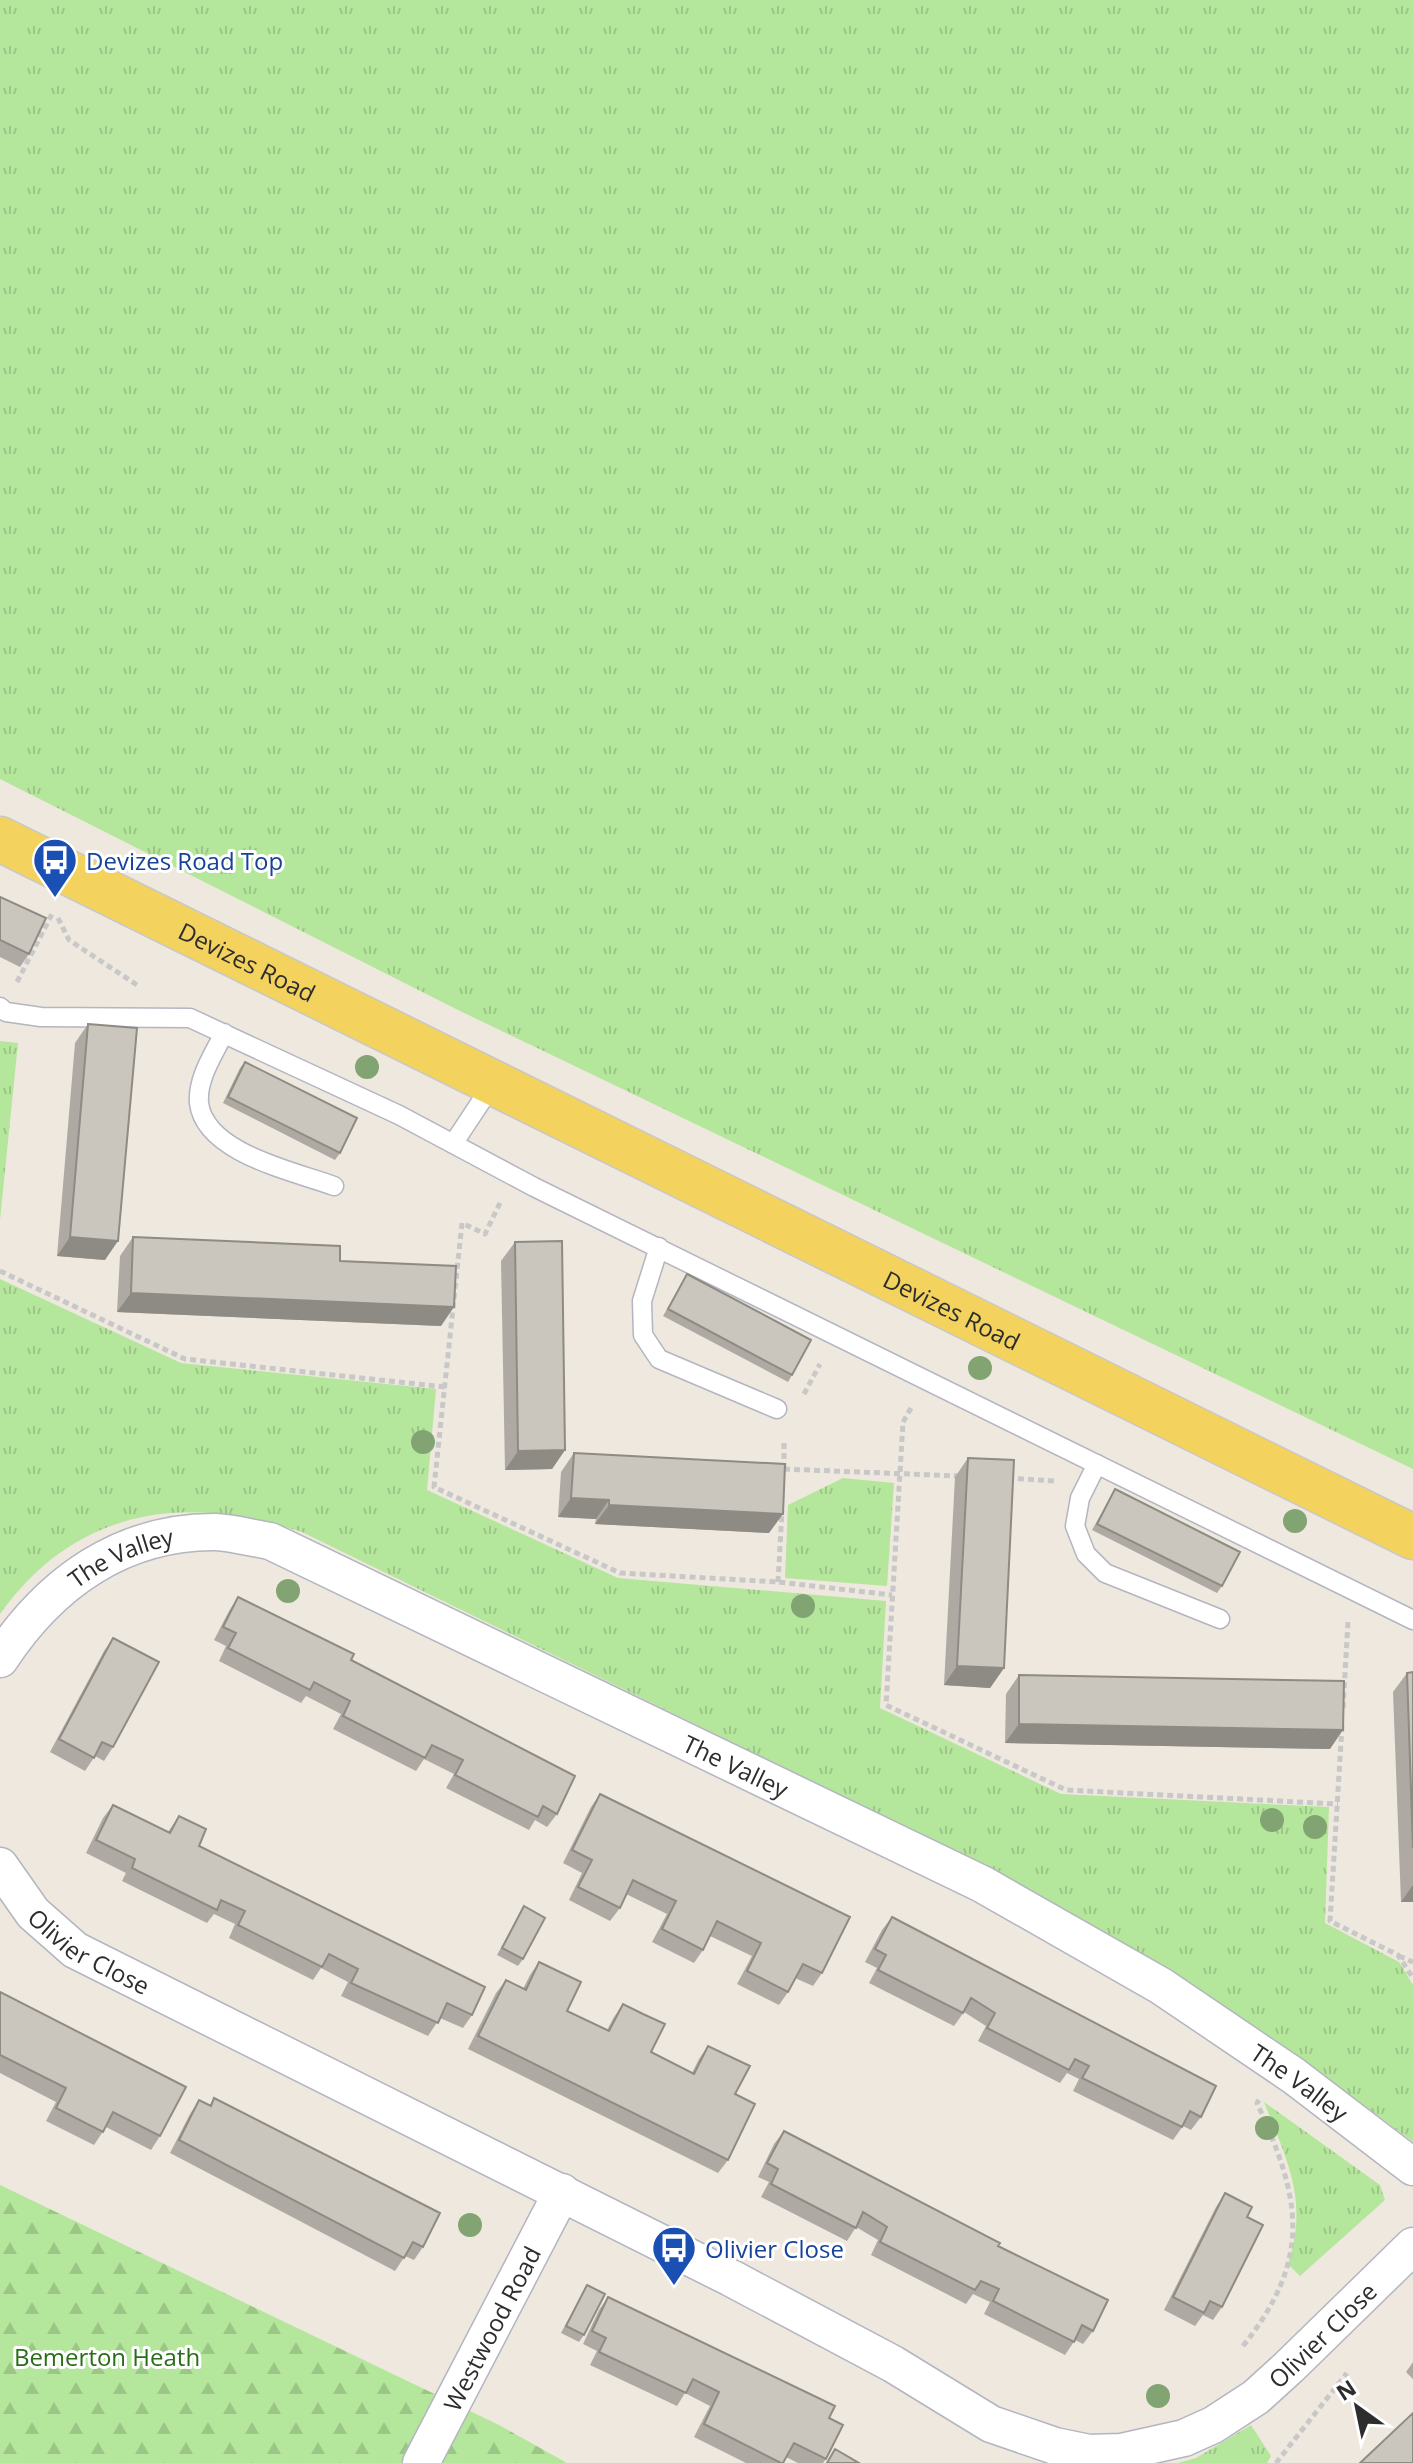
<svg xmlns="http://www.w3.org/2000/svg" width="1413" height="2463" viewBox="0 0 1413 2463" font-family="'Open Sans',sans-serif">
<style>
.grass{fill:url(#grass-tufts)}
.forest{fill:url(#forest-firs)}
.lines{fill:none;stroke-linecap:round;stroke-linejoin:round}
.service-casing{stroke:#b3b5c0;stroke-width:21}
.minor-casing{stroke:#b3b5c0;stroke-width:39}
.primary-casing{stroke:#c8c8c8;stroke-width:47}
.path{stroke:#c8c8c8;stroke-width:5;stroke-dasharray:6 4;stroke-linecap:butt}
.service{stroke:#fff;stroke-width:18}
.minor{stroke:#fff;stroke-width:36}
.primary{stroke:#f4d25e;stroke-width:44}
.tree{fill:#82a472}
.wall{fill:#aeaaa3}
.shaded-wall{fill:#8d8b84}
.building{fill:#cac6bd;stroke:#8d8b84;stroke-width:2}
.labels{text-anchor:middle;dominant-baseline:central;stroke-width:6;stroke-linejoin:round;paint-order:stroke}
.transit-label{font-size:24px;fill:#164399;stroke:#fff;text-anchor:start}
.street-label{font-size:24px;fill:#2d2d2d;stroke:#fff}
.park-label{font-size:24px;fill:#2a6d19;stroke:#fff}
</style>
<defs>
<pattern id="grass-tufts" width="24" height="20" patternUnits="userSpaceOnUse" patternTransform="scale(2)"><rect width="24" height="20" fill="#b4e69b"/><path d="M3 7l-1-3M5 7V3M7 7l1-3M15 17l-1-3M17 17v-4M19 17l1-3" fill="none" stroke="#9bc686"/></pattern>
<pattern id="forest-firs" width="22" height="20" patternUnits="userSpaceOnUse" patternTransform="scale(2)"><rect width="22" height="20" fill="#b4e69b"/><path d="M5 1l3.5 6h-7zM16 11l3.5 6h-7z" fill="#9bc686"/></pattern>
</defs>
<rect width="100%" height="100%" fill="#eee8df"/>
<path class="grass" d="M0,0h1413v1469l-955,-459 -458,-231z
M0,1041l18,2 -18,177z
M0,1279l181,84 255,26 -9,101 191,88 268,23 -6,107 181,86 268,13 -4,116 74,39 14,23v157l-115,-86 -222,-139 -285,-146 -489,-239c-118,-39 -226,-24 -302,82z
M843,1478l51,5 -7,103 -102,-8 3,-73z
M1264,2102l116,83 5,15 -85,76 -12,-12c21,-63 -1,-104 -24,-162z
M1251,2425l20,31 -4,7h-89l18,-5z"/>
<path class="forest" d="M0,2185l499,240 68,38h-567z"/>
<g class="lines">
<g class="service-casing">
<path id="service" d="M0,1007l6,5 35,5 149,1 209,97 135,72 879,433
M224,1033c-10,21 -27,45 -25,70 6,50 94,68 135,83
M453,1144l39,-59
M659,1247l-17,54 1,34 16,24 118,50
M1097,1464l-17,34 -5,28 11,28 19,19 115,46"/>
</g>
<g class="minor-casing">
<g id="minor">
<path id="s1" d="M0,1659c50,-76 122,-128 216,-127 17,1 36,6 54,9l712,343 179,102 133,90 119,91"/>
<path id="s2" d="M0,1866l33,47 42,37 656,328 162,86 98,60 64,22 34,7 32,-1 63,-14 29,-13 43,-28 33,-30 124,-121"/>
<path id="s3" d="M421,2463l141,-271"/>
</g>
</g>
<g class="primary-casing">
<g id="primary">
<path id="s4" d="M0,839l1413,698"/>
</g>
</g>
<path class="path" d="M58,918l11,22 68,45
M17,982l36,-70
M500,1203l-15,31 -23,-11 -28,264 186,86 158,9 114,13
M0,1271l185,88 260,28
M804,1394l16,-30
M911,1408l-8,14 -17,283 180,85 272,14
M784,1469l174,7
M784,1469v-30
M1008,1478l46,3
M778,1582l4,-71
M1343,1708l5,-86
M1342,1726l-12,195 68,34 15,23
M1399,1956l14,6
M1243,2346c70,-88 58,-147 14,-243l2,-3
M1276,2463l71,-90"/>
<use href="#service" class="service"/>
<use href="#minor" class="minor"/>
<use href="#primary" class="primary"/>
</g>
<g class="tree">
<circle cx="367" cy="1067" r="12"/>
<circle cx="980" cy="1368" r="12"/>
<circle cx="423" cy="1442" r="12"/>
<circle cx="1295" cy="1521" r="12"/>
<circle cx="288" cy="1591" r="12"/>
<circle cx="803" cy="1606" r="12"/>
<circle cx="1272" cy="1820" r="12"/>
<circle cx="1315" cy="1827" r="12"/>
<circle cx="1267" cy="2128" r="12"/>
<circle cx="470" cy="2225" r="12"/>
<circle cx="1158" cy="2396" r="12"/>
</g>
<path class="wall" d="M0,897l29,57 -9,13 -20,-10z
M88,1024l17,236 -48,-4 18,-213z
M245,1062l95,91 -5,7 -112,-57 17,-35z
M133,1237l308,89 -324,-14 3,-56z
M515,1242l50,208 -13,19 -47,1 -4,-209z
M687,1274l105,101 -4,7 -125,-66z
M574,1453l195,80 -174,-9 1,-5 -38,-2 3,-45z
M968,1458l36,210 -14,20 -46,-3 11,-208z
M1115,1489l107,97 -5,7 -125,-63z
M238,1597l113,63 206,154 -10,13 -12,-7 -6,10 -83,-42 8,-14 -30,-15 -8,12 -83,-42 8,-15 -35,-18 -5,7 -82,-42 7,-15 -12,-6 15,-29z
M113,1638v109l-9,14 -9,-5 -10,15 -35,-19 54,-101z
M1413,1672v230h-12l-8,-210 14,-19z
M1019,1675l311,74 -325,-6 1,-49z
M600,1794l222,179 -9,13 -18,-8 -7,14 -9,13 -42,-21 15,-28 -42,-20 -7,14 -9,13 -42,-21 15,-28 -41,-20 -6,14 -10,13 -41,-21 13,-27 -19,-10 28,-56z
M113,1805l55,27 11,-16 20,30 273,169 -9,13 -23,-10 -12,18 -87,-40 7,-14 -27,-14 -8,12 -84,-42 6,-14 -21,-10 -7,9 -85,-42 4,-8 -40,-20 17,-35z
M524,1906l-1,53 -5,7 -21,-11z
M892,1917l309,200 -10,13 -8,-4 -10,14 -100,-49 6,-12 -12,-6 -7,10 -82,-42 8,-15 -22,-14 -10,14 -85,-43 8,-15 -12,-6 17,-32z
M539,1962l28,49 40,19 7,-13 9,-13 28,48 41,21 7,-14 9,-13 27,48 -7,66 -10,13 -250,-124 28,-56 10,-13 17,9 7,-14z
M0,1992l160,144 -9,14 -45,-23 -12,18 -48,-24 10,-19 -56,-29z
M214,2098l209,149 -9,13 -9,-4 -10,15 -225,-118 20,-39 9,-14 10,6z
M784,2131l214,115 95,85 -10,13 -8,-4 -10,15 -81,-41 6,-12 -17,-8 -7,10 -95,-49 7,-15 -22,-13 -9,14 -86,-44 8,-15 -11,-5 16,-33z
M1225,2193l22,24 -25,90 -9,13 -10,-5 -8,11 -31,-16 52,-103z
M587,2285l-3,50 -5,7 -18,-9z
M608,2297l221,121 -3,41 -3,4h-25l-12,-6 -3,6h-37l-52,-26 16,-31 -25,-13 -8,13 -87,-41 7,-14 -14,-7 16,-34z
M1413,2362v17l-7,-7z"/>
<path class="shaded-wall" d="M70,1237l48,4 -13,19 -48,-4z
M131,1293l323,14 -13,19 -324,-14z
M565,1450l-13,19 -47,1 13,-19z
M571,1498l38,2 -13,19 -38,-2z
M609,1505l174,9 -14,19 -174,-9z
M957,1666l47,2 -14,20 -46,-3z
M1019,1724l324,6 -13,19 -325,-6z
M1413,1885v17h-12z"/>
<path class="building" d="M0,897l46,21 -17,36 -29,-14z
M88,1024l49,4 -19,213 -48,-4z
M245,1062l112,56 -17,35 -112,-56z
M133,1237l207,9v15l116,5 -2,41 -323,-14z
M562,1241l3,209 -47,1 -3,-209z
M687,1274l124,66 -19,35 -124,-66z
M574,1453l211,11 -2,50 -174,-9v-5l-38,-2z
M968,1458l46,2 -10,208 -47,-2z
M1115,1489l125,63 -18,34 -125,-62z
M238,1597l116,57 -3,6 224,116 -18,38 -14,-8 -5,11 -83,-42 8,-15 -31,-15 -7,13 -82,-42 7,-15 -36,-19 -4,8 -82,-42 8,-15 -13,-6z
M113,1638l46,24 -46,85 -11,-5 -8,16 -35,-19z
M1413,1672v176l-6,-175z
M1019,1675l325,6 -1,49 -324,-6z
M600,1794l250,123 -28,56 -19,-9 -15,28 -41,-21 14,-28 -44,-22 -14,29 -41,-21 14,-28 -21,-10 -22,-11 -13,28 -42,-21 14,-27 -20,-10z
M113,1805l57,28 9,-17 27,13 -7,17 286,141 -13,28 -25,-12 -9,20 -87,-40 7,-14 -29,-15 -7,13 -84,-42 7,-14 -24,-11 -4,10 -85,-42 3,-9 -39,-19z
M524,1906l21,12 -22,41 -21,-11z
M892,1917l324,169 -15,31 -11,-6 -8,16 -100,-49 7,-12 -14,-7 -6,11 -82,-42 8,-15 -24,-15 -8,15 -85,-43 8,-15 -11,-6z
M539,1962l42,20 -14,29 42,20 14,-27 20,10 22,10 -14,28 43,22 14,-28 42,20 -15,28 20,10 -27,56 -250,-124 28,-56 20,10z
M0,1992l186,95 -26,49 -47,-24 -10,20 -47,-24 10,-20 -66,-33z
M214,2098l226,115 -17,34 -10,-5 -9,16 -225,-118 20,-40 12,6z
M784,2131l216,112 -2,3 110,54 -15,31 -11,-6 -8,17 -81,-41 6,-12 -18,-8 -6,9 -95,-48 7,-15 -24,-15 -7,16 -85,-44 7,-15 -11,-6z
M1225,2193l27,14 -5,10 16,8 -41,82 -12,-6 -6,12 -31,-16z
M587,2285l18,9 -21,41 -18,-9z
M608,2297l227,109 -6,12 14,7 -17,34 -32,-16 -11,20h-2l-77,-39 15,-32 -26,-13 -7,14 -87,-41 7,-14 -14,-7z
M1413,2413v50h-53z
M835,2449l24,14h-32z"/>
<defs>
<g id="bus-pin" transform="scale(2.3)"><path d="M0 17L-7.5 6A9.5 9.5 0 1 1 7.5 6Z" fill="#1a4fb4" stroke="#fff"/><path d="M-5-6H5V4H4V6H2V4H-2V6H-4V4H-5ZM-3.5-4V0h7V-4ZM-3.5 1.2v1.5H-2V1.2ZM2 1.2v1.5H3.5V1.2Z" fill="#fff"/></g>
</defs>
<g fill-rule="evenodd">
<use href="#bus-pin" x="55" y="860"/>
<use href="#bus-pin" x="674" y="2248"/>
</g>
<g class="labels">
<g class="transit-label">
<text x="86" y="860">Devizes Road Top</text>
<text x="705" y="2248">Olivier Close</text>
</g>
<g class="street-label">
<text stroke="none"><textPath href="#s4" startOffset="276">Devizes Road</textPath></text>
<text stroke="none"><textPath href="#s4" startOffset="1062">Devizes Road</textPath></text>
<text stroke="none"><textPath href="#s1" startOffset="162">The Valley</textPath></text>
<text stroke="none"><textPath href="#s1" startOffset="834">The Valley</textPath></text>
<text stroke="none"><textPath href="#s2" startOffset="126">Olivier Close</textPath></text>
<text stroke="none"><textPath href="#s1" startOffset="1482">The Valley</textPath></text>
<text stroke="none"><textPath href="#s3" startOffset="152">Westwood Road</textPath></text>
<text stroke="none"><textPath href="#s2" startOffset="1518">Olivier Close</textPath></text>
</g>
<g class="park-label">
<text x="107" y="2356">Bemerton Heath</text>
</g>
</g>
<g transform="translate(1357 2407) rotate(327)" stroke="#ffffff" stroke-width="6" paint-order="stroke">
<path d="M0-6L14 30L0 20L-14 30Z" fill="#2d2d2d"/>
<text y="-12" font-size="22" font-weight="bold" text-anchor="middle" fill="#2d2d2d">N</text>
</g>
</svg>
